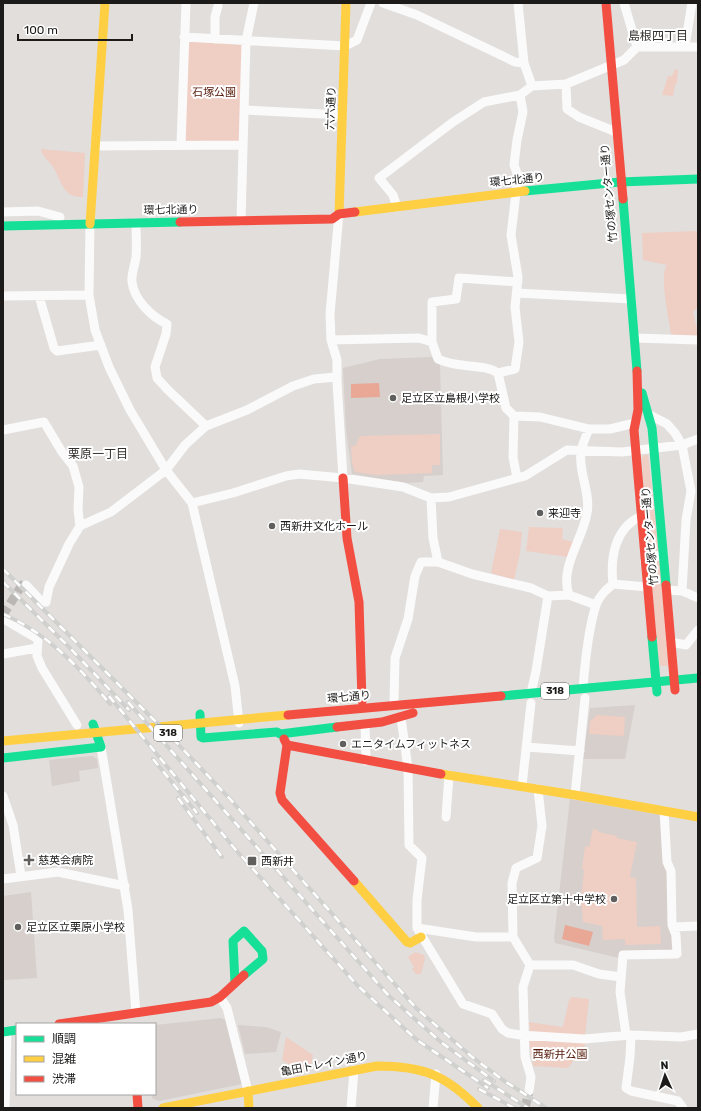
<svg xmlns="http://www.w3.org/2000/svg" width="701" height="1111" viewBox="0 0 701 1111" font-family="Rubik,'Noto Sans JP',sans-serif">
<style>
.built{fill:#d6cfcc}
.green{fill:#efcec4}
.water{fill:#e9a895}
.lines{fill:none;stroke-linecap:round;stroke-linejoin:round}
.street-tunnel{stroke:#bab7b5;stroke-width:9;stroke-dasharray:9 4.5;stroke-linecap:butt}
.street{stroke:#fafafa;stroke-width:9}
.fast{stroke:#16e098;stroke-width:9}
.slow{stroke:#ffcf43;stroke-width:9}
.jam{stroke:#f24e42;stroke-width:9}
.rail-casing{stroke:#d0d0cf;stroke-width:4}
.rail{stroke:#fff;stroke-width:2.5;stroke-dasharray:8;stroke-linecap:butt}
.poi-dot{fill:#615f5e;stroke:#fff;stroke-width:1.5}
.labels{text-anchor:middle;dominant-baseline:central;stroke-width:4;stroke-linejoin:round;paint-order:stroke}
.shield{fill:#fff;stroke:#605f5f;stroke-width:1}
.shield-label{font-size:10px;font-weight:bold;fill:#1c1b1a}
.park-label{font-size:11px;fill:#531a09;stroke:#fff}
.street-label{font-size:11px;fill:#1c1b1a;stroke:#fff}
.poi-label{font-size:11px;fill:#1c1b1a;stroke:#fff;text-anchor:start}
.neighbourhood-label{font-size:12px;fill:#332f2e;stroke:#fff}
</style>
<rect width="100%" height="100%" fill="#e1dedc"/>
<path class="built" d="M432,357l8,8 3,110 -19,1 -1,6 -16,1 -55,-9 -6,-45 -3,-61 37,-9z
M635,705l-10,54h-42l7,-51z
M92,756l5,3 1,9 -19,3 1,10 -28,5 -3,-26z
M570,799l91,16 7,57 4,78 -53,8 -64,-15 -1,-5z
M31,892l6,86 -34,2v-84z
M221,1018l4,2 17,64 -83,17 -6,-2 -3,-5h5v-69z
M238,1025l28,2 15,5 -5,20 -31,2z"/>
<path class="green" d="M191,41l51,4 -2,93 -2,3 -50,1 -3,-2 3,-96z
M675,69l3,1 -1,13 -2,2 -2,11 -11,-1 6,-19h4z
M41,149l44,4 -2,44c-21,1 -21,-16 -30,-30 -4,-6 -11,-11 -12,-18z
M698,231v76l-5,5 5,21 -2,3 -23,1 -2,-3c-2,-14 -12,-59 -4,-69l-24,-5 -1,-27z
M440,434v31h-8v8l-56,2 -21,-3 -3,-9 -1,-17h4l5,-10z
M644,455h4l11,95 -11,2 -6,-95z
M529,527l34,1 -1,11 11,3 -5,15 -42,-6z
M500,529l22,3 -2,21 -6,27 -23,-7z
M652,559l10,2 7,105h-10l-9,-103z
M597,715l28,2 -1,19 -35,-2 1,-13z
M593,829l5,1v2l19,4v2l20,4 -7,35 6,1 1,49 23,-1 1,18 -36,1v-6l-22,1 -1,-14 -19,-4 -2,-22 3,-30 -2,-1 3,-23 4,1z
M415,952l9,3 1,4 -4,15h-5l-4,-5 2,-2 -6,-10z
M572,997l17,2 -4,38 -55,-6 -1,-9 34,5 6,-27z
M286,1037l27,18 -3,15 -9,2 -19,-12z
M532,1038l53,5v3l-17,22 -35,-2 -4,-25z"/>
<path class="water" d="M379,383l1,14 -29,1v-14z
M565,925l28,7 -4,14 -27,-7z"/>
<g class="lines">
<path class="street-tunnel" d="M3,615l19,-30h4
M525,1108l4,-17"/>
<path class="street" d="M383,3l34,12 98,47 9,1
M518,3l6,60 8,23
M624,3l13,44
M184,37l161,9 12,-6 14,-37
M215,39v-22l3,-11
M685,46l7,-43
M566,84l1,25 12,8 37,15
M245,110l97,5
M181,145l5,-142
M95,146l148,-1
M397,207l-4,-12 -14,-17 74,-56 31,-20 36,-7 12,-9 34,-2 58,-24 13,-13h61
M3,212l35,-1 22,6
M339,214l-9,100 1,26 6,20v22l6,96
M241,221l5,-180 8,-38
M136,223c0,11 1,23 0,34 -1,8 -5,17 -4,25 2,18 20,35 35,42l-1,10 -11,33 2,11 11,12 38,36
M90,224l-1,71 6,35 14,37 21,43 36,60 26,33 43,183 4,37
M517,293l114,6
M3,296l86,-1
M39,296l15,52 3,3 44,-6
M635,338l63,2
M331,340l88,-2 13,4
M498,373c-15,-10 -40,-4 -60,-14l-6,-17v-40l24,-3 3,-21 59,4
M648,414l19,10 8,9 7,12 9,46 -5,29 -4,71
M514,416l26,1 49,12h21l25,-6
M3,430l41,-8 18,30 11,14 6,21 -1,23 2,16
M517,478l-4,-21 1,-41 -8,-8 -8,-35 17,-4 4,-27 -4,-35 3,-30 -7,-42 7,-59 -4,-11 3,-25 6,-28 -3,-17
M431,498l2,40 5,24
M192,503l41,-10 53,-17 13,-2 44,4 60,9 28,11 18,-1 76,-21 42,-26 55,2 60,-7 16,-6
M645,561l8,-6 10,2
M613,584c-3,-27 2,-56 28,-68
M26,585l16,17h4l3,-15 20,-43 11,-18 31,-14 55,-42 19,-25 21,-19 41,-16 46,-24 21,-7 23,-2
M667,590l15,1 16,7
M569,595c-10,-27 14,-56 18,-82 4,-20 -9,-41 -6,-61 1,-7 5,-16 8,-23
M4,619l34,20 -1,17 5,12 35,57
M671,642l15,3 12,-15
M3,654l34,-6
M583,688c2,-26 5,-58 13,-83 3,-9 10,-15 17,-21l34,3
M531,693l5,-22 12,-75
M394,702l1,-44 13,-39 7,-43 6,-14h17l34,12 59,14 17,8 21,-1 27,10
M401,718l7,50 1,77 13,13 -5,42v28l46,76 29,10 10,15 6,4 12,2 64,4 47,-4 50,2 17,-3
M365,724l1,37
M101,747l27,163 8,103
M526,747l54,4
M522,786l9,-83
M575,795l10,-97
M3,796l10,29 8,51
M446,817l3,-42
M3,879l55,-7 67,14
M673,927l25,-1
M417,928l59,9h37l17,28 -7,22 2,70 6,20 -2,14
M513,937l-1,-54 4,-15 21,-10 5,-32 -4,-37
M530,965h43l26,9 22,3
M220,997l7,11 21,83
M626,1035l-6,-43 3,-37 54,-1 -1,-19 -4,-10 -1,-54 -4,-9 -3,-51
M631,1035l-1,22 -4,31 5,3 47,10 5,7
M5,1108l2,-76
M351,1108l3,-38
M433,1108l3,-34"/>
<path class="fast" d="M525,191l95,-9 78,-3
M623,199l14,172
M3,226l177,-4
M642,393l10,35 14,157
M652,637l5,55
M501,696l197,-18
M200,714l1,23 2,1 74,-6 3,2 57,-7
M3,758l98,-11 -8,-23
M235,983l-2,-42 11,-10 18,20 1,8 -19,16
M3,1032l14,-2"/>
<path class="slow" d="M355,212l170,-21
M339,214l7,-211
M90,224l15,-221
M3,741l285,-26
M441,774l134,21 123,22
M354,881l53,61 3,1 11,-6
M248,1091l1,17
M163,1108l214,-42c46,0 69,9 101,42"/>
<path class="jam" d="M606,3l17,196
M180,222l152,-3 7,-5 16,-2
M637,371l1,39 -4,20 18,207
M343,478l4,60 12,64 3,99
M666,585l9,105
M288,715l213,-19
M337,727l45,-5 31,-9
M284,739l3,6 -7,48 2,7 72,81
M287,745l154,29
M59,1024l152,-22 9,-5 24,-22
M137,1094l1,14"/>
<g class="rail-casing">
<path id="rail" d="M3,569l174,174 53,56 186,209 55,48 32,24 43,28
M3,582l64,63 62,65
M3,614c44,19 77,54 107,90
M109,696l126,153 123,137 59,54 71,48
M128,702l261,294 53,47 52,38
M153,759l44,54
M178,798l44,59
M484,1080l44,28
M479,1089l35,19"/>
</g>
<use href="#rail" class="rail"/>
</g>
<g class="poi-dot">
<circle cx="393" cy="398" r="4"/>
<circle cx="540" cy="513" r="4"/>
<circle cx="272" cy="526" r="4"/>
<circle cx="343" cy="744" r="4"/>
<path d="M27 854h4v4h4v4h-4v4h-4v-4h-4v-4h4z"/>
<rect x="247" y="856" width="10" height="10" rx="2"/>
<circle cx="614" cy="899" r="4"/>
<circle cx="18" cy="927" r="4"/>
</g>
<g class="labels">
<g class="shield">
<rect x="541" y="683" width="28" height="16" rx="3"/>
<rect x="154" y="725" width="28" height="16" rx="3"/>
</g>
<g class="shield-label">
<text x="555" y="691">318</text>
<text x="168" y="733">318</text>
</g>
<g class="park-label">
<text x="214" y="92">石塚公園</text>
<text x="560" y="1054">西新井公園</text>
</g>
<g class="street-label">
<text transform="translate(331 108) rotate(-88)">六六通り</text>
<text transform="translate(517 180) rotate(-6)">環七北通り</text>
<text transform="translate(609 193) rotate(-95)">竹の塚センター通り</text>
<text transform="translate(171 210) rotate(-1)">環七北通り</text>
<text transform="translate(650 536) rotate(-95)">竹の塚センター通り</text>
<text transform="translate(349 697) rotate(-5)">環七通り</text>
<text transform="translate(324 1064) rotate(-11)">亀田トレイン通り</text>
</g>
<g class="poi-label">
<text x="401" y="398">足立区立島根小学校</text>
<text x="548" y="513">来迎寺</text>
<text x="280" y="526">西新井文化ホール</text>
<text x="351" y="744">エニタイムフィットネス</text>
<text x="38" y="860">慈英会病院</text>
<text x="261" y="861">西新井</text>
<text x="606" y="899" text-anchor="end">足立区立第十中学校</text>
<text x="26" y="927">足立区立栗原小学校</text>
</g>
<g class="neighbourhood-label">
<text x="658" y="36">島根四丁目</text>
<text x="98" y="454">栗原一丁目</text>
</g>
</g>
<rect width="701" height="1111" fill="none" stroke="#1c1b1a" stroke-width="8"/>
<rect x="16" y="1023" width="140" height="72" fill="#ffffff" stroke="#a4a4a3"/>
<rect x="24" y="1036" width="20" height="6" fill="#16e098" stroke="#a4a4a3"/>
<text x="52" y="1043" font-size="12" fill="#1c1b1a">順調</text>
<rect x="24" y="1056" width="20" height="6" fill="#ffcf43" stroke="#a4a4a3"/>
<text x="52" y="1063" font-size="12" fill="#1c1b1a">混雑</text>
<rect x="24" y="1076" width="20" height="6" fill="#f24e42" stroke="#a4a4a3"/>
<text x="52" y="1083" font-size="12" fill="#1c1b1a">渋滞</text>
<g transform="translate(665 1075) rotate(357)" stroke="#ffffff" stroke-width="3" paint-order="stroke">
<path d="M0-3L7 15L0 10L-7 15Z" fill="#1c1b1a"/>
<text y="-6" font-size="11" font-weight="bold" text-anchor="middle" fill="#1c1b1a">N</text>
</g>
<path d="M18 34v6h114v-6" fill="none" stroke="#1c1b1a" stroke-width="2"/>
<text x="24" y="34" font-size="12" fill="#1c1b1a" stroke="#ffffff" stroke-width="3" paint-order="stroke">100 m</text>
</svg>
